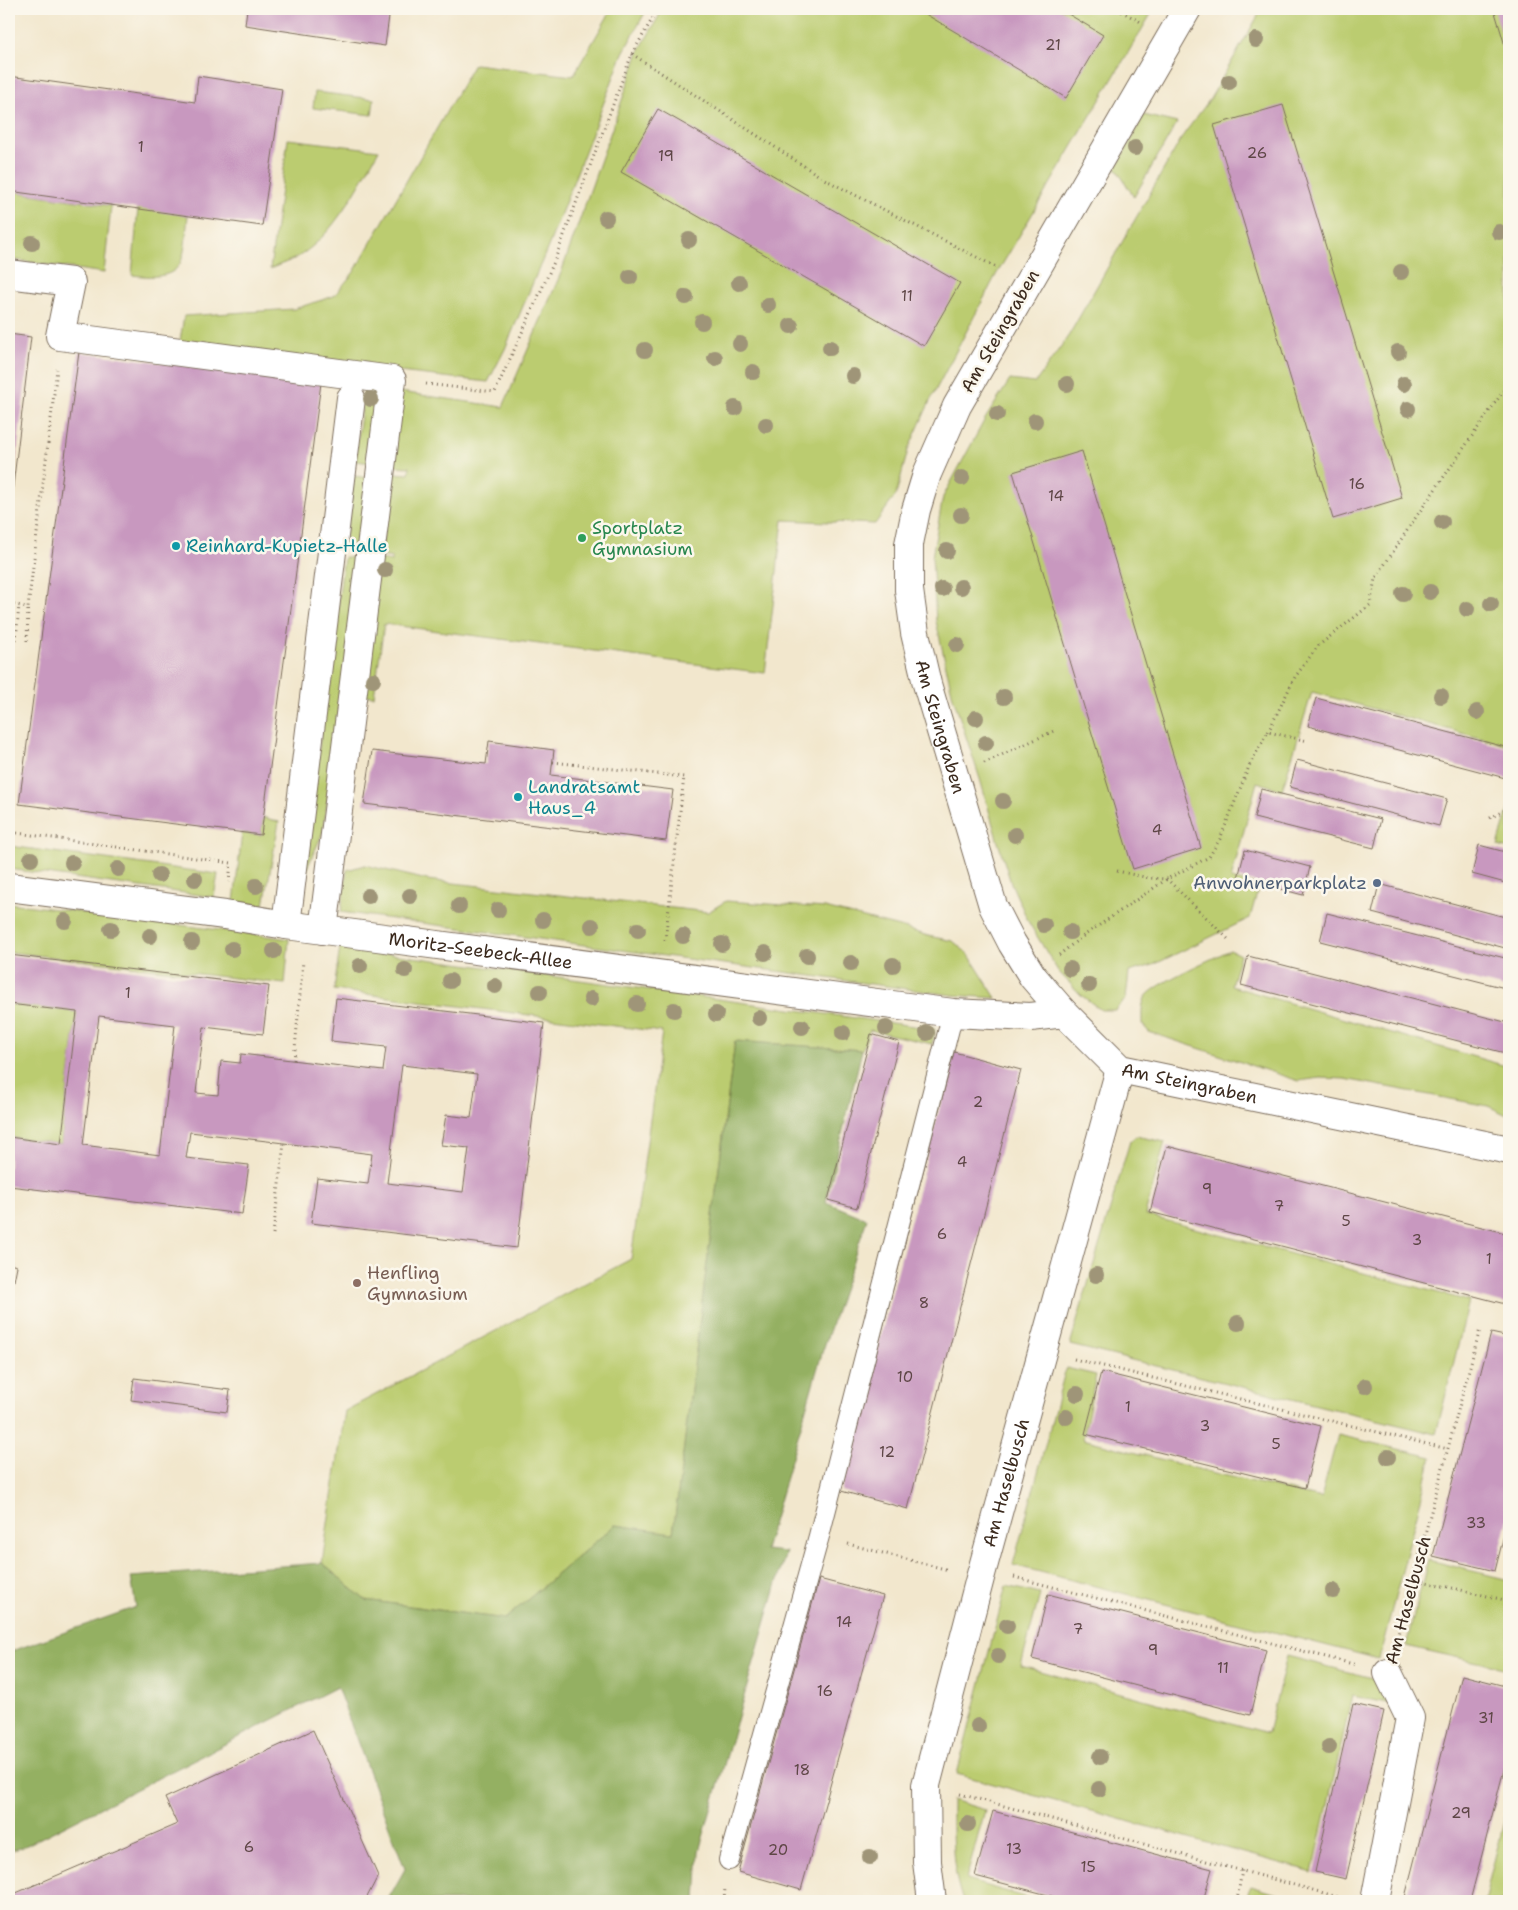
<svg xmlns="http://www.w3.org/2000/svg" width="1518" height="1910" viewBox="0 0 1518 1910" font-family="'Shantell Sans',sans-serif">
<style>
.green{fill:#bbcc6f;stroke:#7b7b46}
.forest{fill:#94b062;stroke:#686d40}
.building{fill:#c898bf;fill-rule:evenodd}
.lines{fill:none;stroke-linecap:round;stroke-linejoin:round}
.service-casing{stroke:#7b6c5b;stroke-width:22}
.pedestrian-casing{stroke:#7b6c5b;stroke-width:30}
.minor-casing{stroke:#7b6c5b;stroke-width:30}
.path{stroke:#7b6c5b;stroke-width:3;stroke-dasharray:1 4;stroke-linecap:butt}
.service{stroke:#fff;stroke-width:20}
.pedestrian{stroke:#fff;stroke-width:28}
.minor{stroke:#fff;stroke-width:28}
.tree{fill:#9f9578}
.leisure-dot{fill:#2e9e5b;stroke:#fbf7ec;stroke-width:2}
.culture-dot{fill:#0f9aa8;stroke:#fbf7ec;stroke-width:2}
.service-dot{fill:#5c6f8a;stroke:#fbf7ec;stroke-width:2}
.education-dot{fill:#8d6e63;stroke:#fbf7ec;stroke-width:2}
.labels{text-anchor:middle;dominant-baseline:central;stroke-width:5;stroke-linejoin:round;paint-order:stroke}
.number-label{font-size:15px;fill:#5e4646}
.street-label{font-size:18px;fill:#3b2a1e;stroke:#fbf7ec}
.leisure-label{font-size:18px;fill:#27864d;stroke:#fbf7ec;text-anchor:start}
.culture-label{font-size:18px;fill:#0d838f;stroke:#fbf7ec;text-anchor:start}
.service-label{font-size:18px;fill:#4e5e75;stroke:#fbf7ec;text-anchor:end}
.education-label{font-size:18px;fill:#785e54;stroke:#fbf7ec;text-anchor:start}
</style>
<rect width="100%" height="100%" fill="#fbf7ec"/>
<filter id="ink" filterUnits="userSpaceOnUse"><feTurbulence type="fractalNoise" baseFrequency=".02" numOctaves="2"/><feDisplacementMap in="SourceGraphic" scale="10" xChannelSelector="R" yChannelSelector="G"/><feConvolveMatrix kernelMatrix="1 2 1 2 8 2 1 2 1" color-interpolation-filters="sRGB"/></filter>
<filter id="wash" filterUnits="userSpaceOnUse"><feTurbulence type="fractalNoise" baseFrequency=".0096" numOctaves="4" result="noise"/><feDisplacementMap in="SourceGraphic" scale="20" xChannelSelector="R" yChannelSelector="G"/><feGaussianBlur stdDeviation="1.12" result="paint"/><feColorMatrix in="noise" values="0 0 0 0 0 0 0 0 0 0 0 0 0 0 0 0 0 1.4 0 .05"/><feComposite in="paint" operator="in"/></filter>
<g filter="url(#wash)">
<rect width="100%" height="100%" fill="#f2e7cd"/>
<path class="green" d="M612,9h35l-24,44 -73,189 -45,107 -17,33 -309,-35 5,-31 110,-7 40,-13 20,-24 120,-208 99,12z
M663,9h491l-158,266 -65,124 -23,51 -12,45 -21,29 -92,-4 -18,153 -381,-49 -10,72 -13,-1 18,-136 13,2v-3l-11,-2 10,-83 18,1 1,-7 -19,-1 9,-74 103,15 58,-134 79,-224z
M1262,9h247v737l-197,-54 -30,98 -25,-8 -26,97 28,7 -9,32 -97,47 -24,7 -3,27 -11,11h-14l-20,-15 -23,-24 -29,-48 -18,-40 -14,-44 -17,-60 -27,-82 -17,-76 -4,-64 11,-60 42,-78 25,-39 25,3 34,-48 115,-201 26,-35z
M315,92l59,7 -2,16 -59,-7z
M1144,115l33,8 -43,74 -18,-29z
M288,139l91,11c-21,36 -42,81 -78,105 -9,6 -21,9 -31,14z
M9,191l102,15 -7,67 -95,-14z
M138,208l50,7c-5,46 0,67 -56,60z
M365,384l17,2 -10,77 -17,-2z
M354,476l16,2 -8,67 -17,-2z
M344,557l16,1 -37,274 -21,48z
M1509,806v43l-11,-3z
M263,817l16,5 -15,83 -30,-3 8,-69 19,2z
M9,846l209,28 -4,23 -205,-28z
M365,865l62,15 281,32 18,-11 99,7 82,21 21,7 25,5 16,14 27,43 -44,-3 -611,-83 6,-42z
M9,903l280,36 -4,45 -276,-32z
M340,947l595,82 -3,15 -62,-14 -8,20 -127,-9 -62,493 -58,-9 -110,94 -140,-19 -43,-37 23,-152 286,-152 31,-227 -328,-42z
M1230,950l10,5 -9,31 278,81v49l-21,-10 -143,-27 -25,-1 -21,3 -150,-49 -7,-8c0,-9 -1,-18 3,-26 8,-14 67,-39 85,-48z
M9,1004l68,8 -16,132 -52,-7z
M1136,1136l29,6 -20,73 324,86 -33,133 -366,-89 60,-204z
M1066,1368l30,7 -13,64 123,32 115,27 17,-63 94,22 -53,202 -366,-94z
M1428,1560l81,20v89l-103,-23z
M1006,1586l34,8 -19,72 247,67 19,-77 93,24 8,23 -36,-7 -39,176 -356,-98z
M952,1800l33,10 -19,70 73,21h-76c-12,-33 -11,-66 -11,-101z
M1509,1802v99h-25z
M1251,1886l48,15h-55z"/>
<path class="forest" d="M735,1041l127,9 -36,152 41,17 -45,134 -57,197 21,2 -87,299 -3,50h-309l18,-32 -68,-182 -316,161 -12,3v-199l127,-45 -5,-30 191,-14 43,37 140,19 110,-94 58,8z"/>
<g id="blocks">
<path class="building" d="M247,9h143l-5,37 -140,-21z
M917,9h143l43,26 -37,63z
M1494,9h15v50z
M9,76l186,26 3,-26 84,13 -20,137 -253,-35z
M1283,105l119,393 -69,21 -119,-394z
M658,109l302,174 -36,63 -303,-174z
M9,334l22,3 -21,174h-1z
M79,352l242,31 -60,452 -242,-31z
M1082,451l119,397 -68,21 -120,-397z
M1316,698l193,50v31l-201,-53z
M489,741l65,9 -3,25 122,15 -7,51 -302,-37 8,-53 114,13z
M1297,760l150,39 -8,27 -149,-39z
M1261,789l120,30 -7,29 -120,-30z
M1479,845l30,8v31l-37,-10z
M1245,850l65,17 -7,28 -65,-17z
M1379,884l130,34v31l-137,-36z
M1327,913l182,46v30l-189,-48z
M9,955l260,31 -6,48 -59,-7 -8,66 22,2 3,-34 19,2 1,-9 142,17 3,-24 -55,-6 5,-43 208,25 -27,225 -206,-25 6,-45 51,6 4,-30 -88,-11 -94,-11 -4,26 63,7 -7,49 -233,-28v-49l52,7 16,-132 -68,-8zM99,1016l76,9 -15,130 -77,-10zM402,1065l75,9 -6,44 -25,-3 -5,30 28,3 -6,44 -76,-9z
M1248,956l261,67v31l-268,-69z
M871,1034l28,8 -42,166 -29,-8z
M954,1052l67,18 -113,439 -67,-18z
M1167,1146l342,88v71l-359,-93z
M9,1264l8,2 -3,15 -5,-1z
M1491,1333l18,4v178l-14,56 -62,-15z
M1101,1372l220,54 -16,62 -220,-54z
M134,1378l96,12 -3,22 -96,-12z
M819,1579l64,17 -82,294 -63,-18z
M1048,1594l218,56 -16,65 -218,-56z
M1462,1675l47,12v63l-39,151h-66z
M1353,1704l31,7 -38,168 -31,-7z
M313,1730l65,146 -13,25h-356v-5l168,-72 -12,-26z
M993,1811l219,58 -9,32h-132l-96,-25z"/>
</g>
</g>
<g filter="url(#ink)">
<use href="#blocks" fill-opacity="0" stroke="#7b6c5b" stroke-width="1"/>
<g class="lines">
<g class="service-casing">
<path id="service" d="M729,1860l90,-324 134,-523"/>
</g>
<g class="pedestrian-casing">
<path id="pedestrian" d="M9,274l62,8 -11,54 332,44 -69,550"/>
</g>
<g class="minor-casing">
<g id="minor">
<path id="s1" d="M1187,9l-230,397 -30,68 -11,36 -7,34v46l6,43 12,51 66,222 19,37 21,34 31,36 56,56 389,81"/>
<path id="s2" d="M9,887l216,28 61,10 667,88 78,4 33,-4"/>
<path d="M286,925l65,-527"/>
<path id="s3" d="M932,1901l-5,-39 -1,-77 54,-207 140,-509"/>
<path d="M1375,1901l35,-183 -22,-45"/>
</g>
</g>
<path class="path" d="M1117,9l24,13
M632,54l192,125 174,89
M426,384l69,8 59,-130 78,-208 26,-45
M9,603l19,5 29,-239
M9,625l2,-22
M16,640l3,-35
M27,641l1,-33
M1268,732l27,-55 23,-31 52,-41 5,-26 41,-62 93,-134
M553,762l131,15 -19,164
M984,763l72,-33
M1490,818l19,-10
M17,833l214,30 -2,19
M1117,871l32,7 18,1 62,61
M1059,955l20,-16 88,-60 42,-22 11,-18 30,-75 18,-32 40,9
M294,1060l9,-99
M273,1234l11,-91
M1074,1359l374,90
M848,1544l101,26
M1014,1577l343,88
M1413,1579l96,22
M1396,1642l84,-313
M960,1794l382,104
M724,1901l1,-13
M1237,1901l5,-31"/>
<use href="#service" class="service"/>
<use href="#pedestrian" class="pedestrian"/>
<use href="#minor" class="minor"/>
</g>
<g class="tree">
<circle cx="1256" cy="40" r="8"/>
<circle cx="1229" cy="82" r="8"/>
<circle cx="1135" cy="148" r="8"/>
<circle cx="606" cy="218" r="8"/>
<circle cx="1499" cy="232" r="8"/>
<circle cx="689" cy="240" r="8"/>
<circle cx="32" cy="243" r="8"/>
<circle cx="1401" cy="272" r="8"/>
<circle cx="630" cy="277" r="8"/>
<circle cx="739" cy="283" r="8"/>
<circle cx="686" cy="297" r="8"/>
<circle cx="768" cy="305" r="8"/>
<circle cx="702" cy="322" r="8"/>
<circle cx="791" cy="326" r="8"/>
<circle cx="740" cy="344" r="8"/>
<circle cx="830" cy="348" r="8"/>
<circle cx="645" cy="350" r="8"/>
<circle cx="1398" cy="352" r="8"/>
<circle cx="715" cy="358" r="8"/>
<circle cx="753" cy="372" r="8"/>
<circle cx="853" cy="376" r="8"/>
<circle cx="1067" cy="384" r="8"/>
<circle cx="1404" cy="384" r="8"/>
<circle cx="371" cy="399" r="8"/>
<circle cx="735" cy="408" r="8"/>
<circle cx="1408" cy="409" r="8"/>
<circle cx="997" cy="414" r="8"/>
<circle cx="1035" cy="421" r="8"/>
<circle cx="766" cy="425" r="8"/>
<circle cx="962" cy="478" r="8"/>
<circle cx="961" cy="515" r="8"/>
<circle cx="1442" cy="522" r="8"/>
<circle cx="947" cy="551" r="8"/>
<circle cx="385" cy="570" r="8"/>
<circle cx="961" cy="587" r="8"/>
<circle cx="942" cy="589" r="8"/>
<circle cx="1430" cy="592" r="8"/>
<circle cx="1403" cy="594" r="8"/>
<circle cx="1491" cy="604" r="8"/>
<circle cx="1467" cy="609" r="8"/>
<circle cx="957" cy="645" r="8"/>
<circle cx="373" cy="680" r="8"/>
<circle cx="1441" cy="696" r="8"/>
<circle cx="1004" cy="697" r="8"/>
<circle cx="1477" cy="712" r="8"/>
<circle cx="976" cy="718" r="8"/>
<circle cx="986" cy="743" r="8"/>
<circle cx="1003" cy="801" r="8"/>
<circle cx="1015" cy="835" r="8"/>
<circle cx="31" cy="859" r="8"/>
<circle cx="72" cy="863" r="8"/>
<circle cx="118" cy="869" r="8"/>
<circle cx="159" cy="875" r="8"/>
<circle cx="195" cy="879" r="8"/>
<circle cx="256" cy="886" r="8"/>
<circle cx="368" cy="896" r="8"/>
<circle cx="410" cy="896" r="8"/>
<circle cx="459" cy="906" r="8"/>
<circle cx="498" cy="910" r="8"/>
<circle cx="543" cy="920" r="8"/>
<circle cx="65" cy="921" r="8"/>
<circle cx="1044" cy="925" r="8"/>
<circle cx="592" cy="926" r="8"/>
<circle cx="111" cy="929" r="8"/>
<circle cx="638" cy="930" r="8"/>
<circle cx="1070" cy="932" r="8"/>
<circle cx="150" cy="936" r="8"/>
<circle cx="683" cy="936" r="8"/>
<circle cx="192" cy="942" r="8"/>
<circle cx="722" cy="944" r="8"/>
<circle cx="232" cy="949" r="8"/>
<circle cx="274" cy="951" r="8"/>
<circle cx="765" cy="953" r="8"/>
<circle cx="807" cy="956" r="8"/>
<circle cx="851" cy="963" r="8"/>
<circle cx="893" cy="965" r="8"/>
<circle cx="360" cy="966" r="8"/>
<circle cx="1070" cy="969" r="8"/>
<circle cx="405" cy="970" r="8"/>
<circle cx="450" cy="981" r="8"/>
<circle cx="1089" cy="985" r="8"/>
<circle cx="495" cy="986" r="8"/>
<circle cx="540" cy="992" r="8"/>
<circle cx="591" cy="999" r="8"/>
<circle cx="637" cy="1004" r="8"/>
<circle cx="674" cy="1010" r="8"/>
<circle cx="716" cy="1014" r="8"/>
<circle cx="759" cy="1018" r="8"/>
<circle cx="802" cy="1027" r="8"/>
<circle cx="886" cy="1028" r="8"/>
<circle cx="843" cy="1033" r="8"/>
<circle cx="927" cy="1033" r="8"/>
<circle cx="1096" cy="1275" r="8"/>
<circle cx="1238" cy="1323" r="8"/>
<circle cx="1365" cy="1386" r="8"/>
<circle cx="1077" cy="1394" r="8"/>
<circle cx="1066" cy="1417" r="8"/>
<circle cx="1388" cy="1457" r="8"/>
<circle cx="1333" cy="1591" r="8"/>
<circle cx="1007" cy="1626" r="8"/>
<circle cx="998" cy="1656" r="8"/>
<circle cx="978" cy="1726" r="8"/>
<circle cx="1329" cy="1747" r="8"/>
<circle cx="1100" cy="1757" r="8"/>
<circle cx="1099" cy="1789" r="8"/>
<circle cx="968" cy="1824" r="8"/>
<circle cx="870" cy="1857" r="8"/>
</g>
</g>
<circle class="leisure-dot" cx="582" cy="538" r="5"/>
<g class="culture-dot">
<circle cx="176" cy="546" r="5"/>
<circle cx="518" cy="797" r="5"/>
</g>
<circle class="service-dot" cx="1377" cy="883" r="5"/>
<circle class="education-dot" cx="357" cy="1283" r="5"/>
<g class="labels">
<g class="number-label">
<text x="1053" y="45">21</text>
<text x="141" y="147">1</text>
<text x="1257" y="153">26</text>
<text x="666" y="156">19</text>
<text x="907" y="296">11</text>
<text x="1357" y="484">16</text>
<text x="1056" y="496">14</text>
<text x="1157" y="830">4</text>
<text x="128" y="993">1</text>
<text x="978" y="1102">2</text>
<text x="962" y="1162">4</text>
<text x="1207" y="1189">9</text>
<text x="1279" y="1206">7</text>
<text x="1346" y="1221">5</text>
<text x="942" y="1234">6</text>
<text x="1417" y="1240">3</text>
<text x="1489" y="1259">1</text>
<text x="924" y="1303">8</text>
<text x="905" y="1377">10</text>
<text x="1128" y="1407">1</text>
<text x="1205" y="1426">3</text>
<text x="1276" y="1444">5</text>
<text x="887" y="1452">12</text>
<text x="1476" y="1523">33</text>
<text x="844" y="1622">14</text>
<text x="1078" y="1629">7</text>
<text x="1153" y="1650">9</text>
<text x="1223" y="1668">11</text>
<text x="825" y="1691">16</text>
<text x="1486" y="1718">31</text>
<text x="802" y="1770">18</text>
<text x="1461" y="1813">29</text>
<text x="249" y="1847">6</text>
<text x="1014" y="1849">13</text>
<text x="778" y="1850">20</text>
<text x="1088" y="1867">15</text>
</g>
<g class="street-label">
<text transform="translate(1000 331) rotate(-60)">Am Steingraben</text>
<text stroke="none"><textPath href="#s1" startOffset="792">Am Steingraben</textPath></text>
<text stroke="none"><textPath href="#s2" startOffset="476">Moritz-Seebeck-Allee</textPath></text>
<text stroke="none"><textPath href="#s1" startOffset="1258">Am Steingraben</textPath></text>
<text stroke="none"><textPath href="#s3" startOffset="429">Am Haselbusch</textPath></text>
<text transform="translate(1408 1600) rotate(-75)">Am Haselbusch</text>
</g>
<g class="leisure-label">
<text x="592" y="528">Sportplatz<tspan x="592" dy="21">Gymnasium</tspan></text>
</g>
<g class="culture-label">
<text x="186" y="546">Reinhard-Kupietz-Halle</text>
<text x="528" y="787">Landratsamt<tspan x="528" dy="21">Haus_4</tspan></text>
</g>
<g class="service-label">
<text x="1367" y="883">Anwohnerparkplatz</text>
</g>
<g class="education-label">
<text x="367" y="1273">Henfling<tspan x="367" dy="21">Gymnasium</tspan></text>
</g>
</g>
<rect width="1518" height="1910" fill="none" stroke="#fbf7ec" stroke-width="30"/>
</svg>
